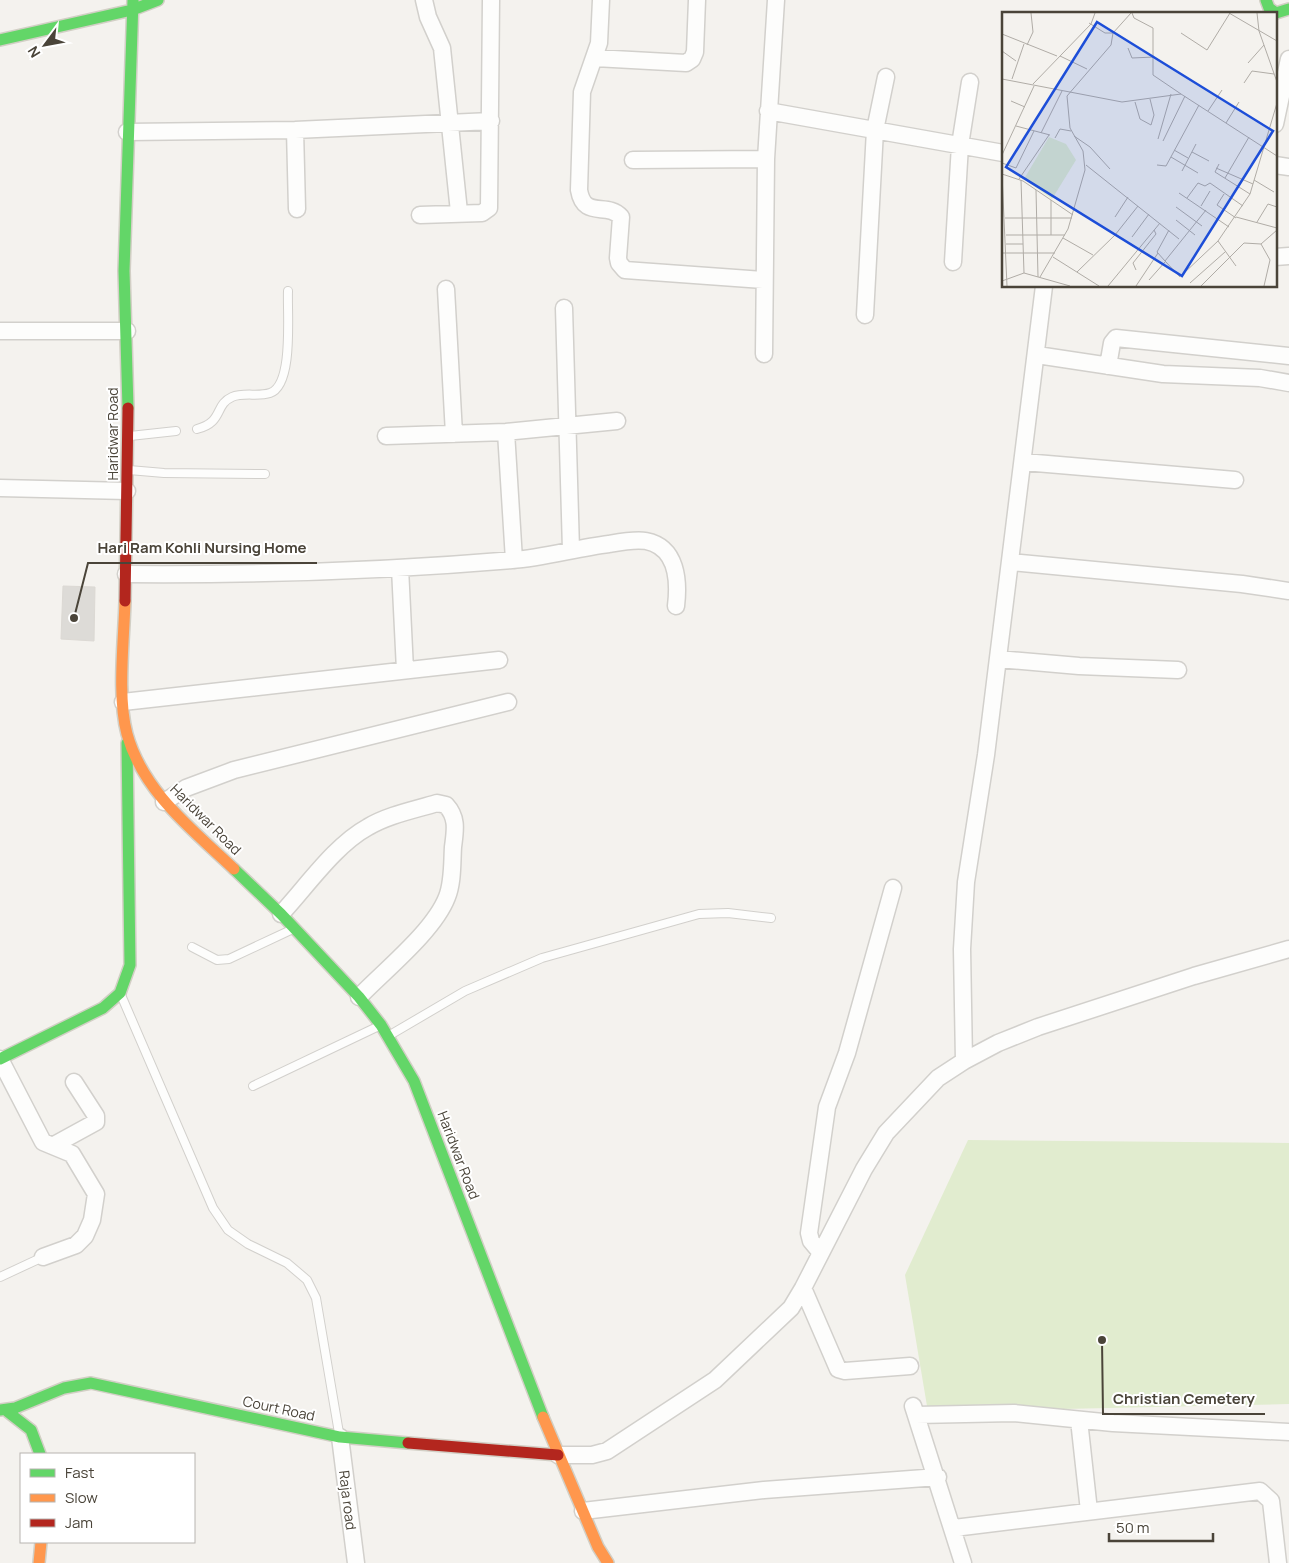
<svg xmlns="http://www.w3.org/2000/svg" width="1289" height="1563" viewBox="0 0 1289 1563" font-family="Manrope,sans-serif">
<style>
.green{fill:#e1eccf}
.building{fill:#dddbd7;stroke:#dcd9d4}
.lines{fill:none;stroke-linecap:round;stroke-linejoin:round}
.lane-casing{stroke:#d2d0cc;stroke-width:10}
.street-casing{stroke:#d2d0cc;stroke-width:19}
.fast-casing{stroke:#d2cfc5;stroke-width:14}
.slow-casing{stroke:#d2cfc5;stroke-width:14}
.jam-casing{stroke:#d2cfc5;stroke-width:14}
.lane{stroke:#fdfdfc;stroke-width:8}
.street{stroke:#fdfdfc;stroke-width:16}
.fast{stroke:#63d668;stroke-width:11}
.slow{stroke:#ff974d;stroke-width:11}
.jam{stroke:#b3261e;stroke-width:11}
.labels{text-anchor:middle;dominant-baseline:central;stroke-width:4;stroke-linejoin:round;paint-order:stroke}
.street-label{font-size:14px;fill:#4a4439;stroke:#fff}
.inset-road{fill:none;stroke:#b0aca6;stroke-width:1}
.view{fill:#1d4ed8;fill-opacity:0.15;stroke:#1d4ed8;stroke-width:2.5}
.inset-edge{fill:none;stroke:#4a4439;stroke-width:2.5}
.leader{fill:none;stroke:#4a4439;stroke-width:2}
.callout-dot{fill:#4a4439;stroke:#fff;stroke-width:2}
.callout-label{font-size:15px;text-anchor:middle;font-weight:bold;fill:#4a4439;stroke:#fff;stroke-width:4;stroke-linejoin:round;paint-order:stroke}
</style>
<rect width="100%" height="100%" fill="#f4f2ee"/>
<path class="green" d="M968,1140l321,3v261l-361,8 -23,-137z"/>
<path class="building" d="M63,586l32,1 -1,54 -33,-2z"/>
<g class="lines">
<g class="lane-casing">
<path id="lane" d="M197,429c27,-7 17,-24 35,-32 12,-5 26,0 38,-4 24,-8 17,-80 18,-102
M130,436l46,-5
M129,470l35,3 101,1
M192,947l25,13 12,-1 64,-30
M121,995l92,213 15,22 20,14 39,19 20,17 9,18 23,135
M390,1035l75,-44 77,-33 157,-44 29,-1 43,5
M253,1086l126,-60
M0,1277l43,-20"/>
</g>
<g class="street-casing">
<path id="street" d="M424,0l4,17 14,31 17,164
M601,0l-2,43 -17,49 -3,98c5,30 28,11 42,27l-3,41 1,5 6,7 138,10
M595,58l91,5 6,-4 3,-7 2,-52
M768,111l235,42
M1275,124l14,-65
M295,130l2,79
M127,132l168,-2 196,-9
M633,160l133,-1
M1275,165l14,2
M420,215l62,-2 7,-5 2,-208
M1275,257l14,-1
M953,262l7,-117 10,-63
M446,289l8,145
M564,308l7,242
M865,315l10,-185 11,-53
M0,331h127
M764,354l2,-195 10,-159
M1037,355l126,19 97,4 29,5
M1108,366l4,-23 4,-5 173,18
M506,432l8,128
M386,436l120,-4 111,-11
M1024,462l211,18
M0,488l127,3
M1011,562l231,22 47,7
M400,568l5,102
M126,574c128,1 257,-3 386,-14 32,-2 64,-12 97,-16 11,-2 26,-5 37,-3 31,6 33,40 30,65
M998,659l81,7 99,4
M123,702l376,-42
M164,802l22,-14 48,-18 274,-68
M281,914c26,-28 54,-69 87,-87 20,-12 46,-17 69,-24l9,2c12,13 9,26 7,42 -1,16 0,35 -6,50 -13,34 -62,73 -88,100
M0,1059l43,83 29,12 24,40 -4,26 -7,16 -9,9 -33,12
M964,1061l-2,-112 4,-67 20,-127 58,-469
M54,1145l42,-23v-6l-22,-34
M821,1253l-10,-12 -2,-8 18,-126 20,-54 46,-165
M803,1288l35,81 7,2 65,-5
M913,1406l50,157
M916,1415l98,-2 99,10 176,9
M1079,1420l10,91
M340,1437l16,126
M558,1455h34l15,-4 108,-71 76,-72 12,-20 61,-119 22,-36 52,-55 26,-17 34,-18 40,-16 156,-51 95,-27
M583,1511l181,-21 174,-13
M954,1528l306,-37 11,10 7,62"/>
</g>
<g class="fast-casing">
<path id="fast" d="M1266,0l3,8 7,5 13,-4
M0,40l132,-30 26,-10
M128,408l-4,-137 9,-271
M234,869l47,45 78,83 22,28 33,56 129,336
M0,1059l103,-51 17,-15 10,-28 -3,-222
M0,1410l15,-2 49,-20 27,-5 249,54 68,6
M8,1412l23,18 9,24"/>
</g>
<g class="slow-casing">
<path id="slow" d="M125,601c-1,39 -8,96 2,133 16,58 66,96 107,135
M543,1417l55,130 10,16
M39,1563l2,-21"/>
</g>
<g class="jam-casing">
<path id="jam" d="M125,601l3,-193
M408,1443l150,12"/>
</g>
<use href="#lane" class="lane"/>
<use href="#street" class="street"/>
<use href="#fast" class="fast"/>
<use href="#slow" class="slow"/>
<use href="#jam" class="jam"/>
</g>
<g class="labels">
<g class="street-label">
<text transform="translate(112 434) rotate(-90)">Haridwar Road</text>
<text transform="translate(206 819) rotate(45)">Haridwar Road</text>
<text transform="translate(459 1155) rotate(69)">Haridwar Road</text>
<text transform="translate(279 1408) rotate(12)">Court Road</text>
<text transform="translate(348 1500) rotate(83)">Raja road</text>
</g>
</g>
<g transform="translate(1002 12)">
<rect width="275" height="275" fill="#f4f2ee"/>
<path d="M47,125l17,7 10,16 -24,39 -28,-20z" fill="#e1eccf"/>
<path class="inset-road" d="M130,1l2,5 19,10v47l28,19M227,1l48,28M255,1l2,18 18,51M87,11l16,10h8M179,21l26,17 23,-37M0,22l55,22M25,33l6,-13 -2,-19M126,36l4,10 22,-1M0,39l14,10M58,44l27,13M246,51l16,-18M0,67l120,23 59,-8 96,62M10,67l12,-35M242,71l8,-12 22,3M31,72l58,-60 4,-11M9,89l14,6M133,90l5,17 11,6 3,-10 -4,-16M206,99l14,-21M224,111l13,-21M14,114l34,9M39,121l21,-42M72,124l16,11 20,22M53,126l5,-9 11,2M156,127l13,-45M161,129l22,-45M172,138l14,8M190,140l17,9M0,143l32,-69M169,145l27,16M0,151l14,5 18,-37M217,152l-4,8 35,22M84,153l93,74M155,153l9,1 33,-61M214,156l37,16M180,159l14,-27M223,166l24,-41M17,167l30,-44M19,168l3,93M252,168l20,12M34,178l2,87M177,181l50,34M222,182l-7,11 19,13M185,186l11,-15 7,3 5,-3 33,23M199,194l9,-15M174,195l26,19M113,205l13,-20M234,205l41,11M3,206h67M174,208l19,15M255,210l11,-18 9,3M4,223h59M49,223v-35M130,225l17,-23M61,226l30,17M216,229l18,25M4,232h17M259,232l9,16 -6,26M0,241h53M51,245l46,29M163,249l-8,-9 12,-22M134,258l-3,-7 23,-29 -2,-4M75,260l38,-37 23,-29M181,262l35,-33 32,-47 27,-91M38,265l28,-48 17,-59 -2,-19 -13,-23 -3,-32 44,-51 2,-12 18,-20M178,265l-15,-16 41,-51M147,268l16,-18M0,269l22,-8 46,13M188,271l35,-31M5,274l-5,-112 21,7 50,34M106,274l52,-63M134,274l22,-33M199,274l43,-43 17,1 16,-14"/>
<path class="view" d="M95,10l176,109 -91,145 -176,-109z"/>
<rect width="275" height="275" class="inset-edge"/>
</g>
<path class="leader" d="M74 618L88 563H317M1102 1340L1103 1414H1265"/>
<g class="callout-dot">
<circle cx="74" cy="618" r="5"/>
<circle cx="1102" cy="1340" r="5"/>
</g>
<g class="callout-label">
<text x="202" y="553">Hari Ram Kohli Nursing Home</text>
<text x="1184" y="1404">Christian Cemetery</text>
</g>
<rect x="20" y="1453" width="175" height="90" fill="#ffffff" stroke="#b7b4b0"/>
<rect x="30" y="1469" width="25" height="8" fill="#63d668" stroke="#b7b4b0"/>
<text x="65" y="1478" font-size="15" fill="#4a4439">Fast</text>
<rect x="30" y="1494" width="25" height="8" fill="#ff974d" stroke="#b7b4b0"/>
<text x="65" y="1503" font-size="15" fill="#4a4439">Slow</text>
<rect x="30" y="1519" width="25" height="8" fill="#b3261e" stroke="#b7b4b0"/>
<text x="65" y="1528" font-size="15" fill="#4a4439">Jam</text>
<g transform="translate(45 45) rotate(238)" stroke="#ffffff" stroke-width="4" paint-order="stroke">
<path d="M0-4L9 19L0 12L-9 19Z" fill="#4a4439"/>
<text y="-8" font-size="14" font-weight="bold" text-anchor="middle" fill="#4a4439">N</text>
</g>
<path d="M1109 1533v8h104v-8" fill="none" stroke="#4a4439" stroke-width="2.5"/>
<text x="1116" y="1533" font-size="15" fill="#4a4439" stroke="#ffffff" stroke-width="4" paint-order="stroke">50 m</text>
</svg>
